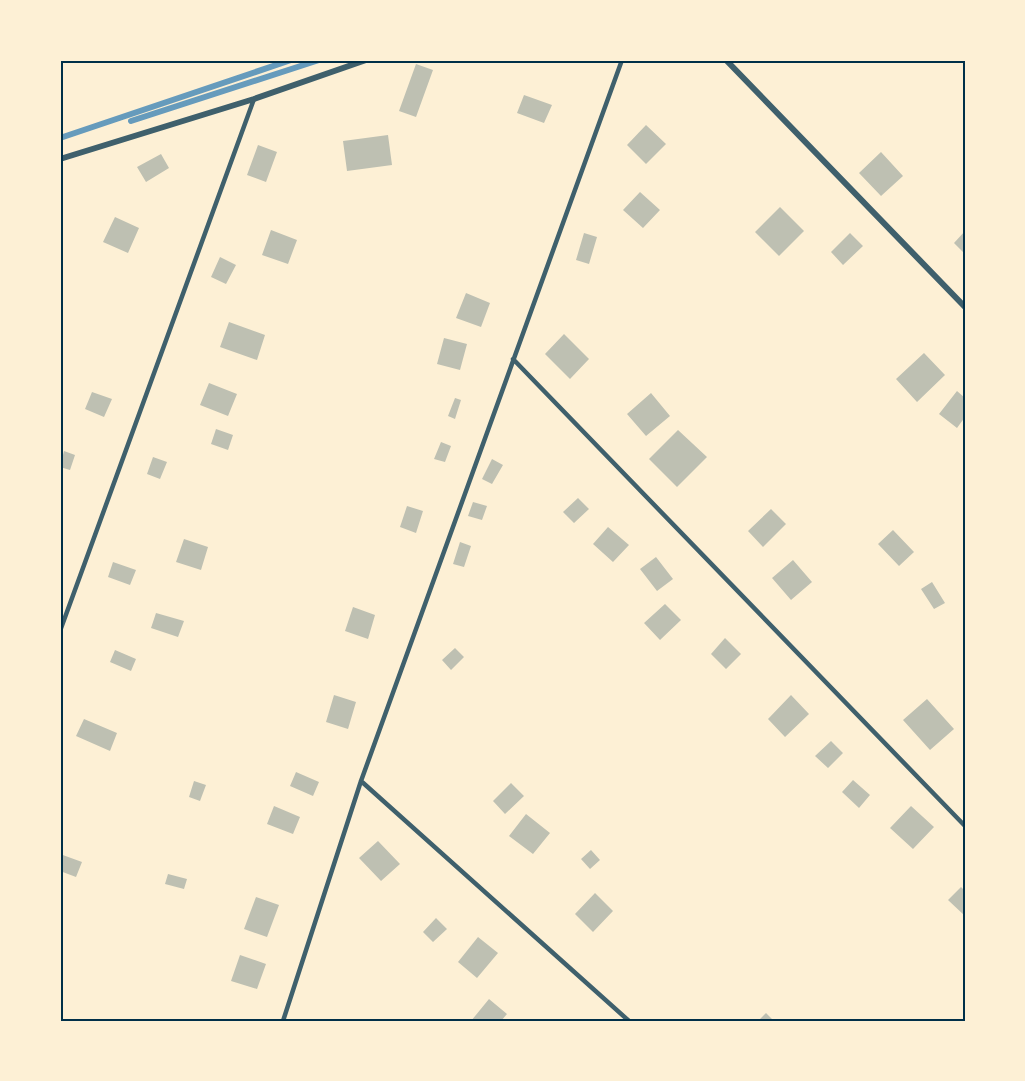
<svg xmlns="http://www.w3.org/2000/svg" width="1025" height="1081" viewBox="0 0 1025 1081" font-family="Overpass,sans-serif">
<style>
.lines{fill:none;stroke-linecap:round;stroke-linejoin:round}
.stream{stroke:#669bbc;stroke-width:6}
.building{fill:#bec0b2}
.service{stroke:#3f606c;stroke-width:4.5}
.minor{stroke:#3f606c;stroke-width:6}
.neatline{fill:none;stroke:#003049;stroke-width:2}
</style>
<rect width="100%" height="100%" fill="#fdf0d5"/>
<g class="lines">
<path class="stream" d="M131,121l188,-61
M60,138l231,-78"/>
</g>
<path class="building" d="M416,64l17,6 -17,47 -17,-6z
M524,95l28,10 -8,18 -27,-10z
M646,125l20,19 -20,20 -19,-19z
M388,135l4,30 -45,6 -4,-30z
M258,145l19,7 -11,30 -19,-7z
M881,152l22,24 -22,20 -22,-23z
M161,154l8,14 -23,14 -9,-15z
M640,192l20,18 -17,18 -20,-18z
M780,207l24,24 -25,25 -24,-24z
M115,217l24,11 -11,25 -25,-11z
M271,230l26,10 -9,24 -26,-9z
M965,231v23l-11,-11z
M584,233l13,4 -8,27 -13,-4z
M850,233l13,13 -20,19 -12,-13z
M220,257l16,8 -10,19 -15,-7z
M466,293l24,10 -9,24 -25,-9z
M229,322l36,13 -8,25 -37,-13z
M564,334l25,25 -19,20 -25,-25z
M444,338l23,6 -7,26 -23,-6z
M924,353l21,22 -28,27 -21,-23z
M209,383l28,11 -9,22 -28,-11z
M957,391l8,7v19l-8,11 -18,-14z
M92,392l20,7 -8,18 -19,-8z
M651,393l19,23 -24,20 -19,-22z
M455,398l6,2 -6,19 -7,-3z
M216,429l17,6 -5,15 -17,-6z
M678,430l29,27 -30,30 -28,-28z
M441,442l10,4 -6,16 -11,-3z
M64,451l11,4 -5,15 -10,-3z
M153,457l14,5 -7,17 -13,-5z
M492,459l11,6 -11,19 -10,-5z
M578,498l11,11 -15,14 -11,-11z
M473,502l14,4 -5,14 -14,-4z
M407,506l16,5 -7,22 -16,-6z
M771,509l15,15 -23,23 -15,-16z
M608,527l21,18 -16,17 -20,-18z
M893,530l21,22 -15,14 -21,-22z
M184,539l24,8 -7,23 -25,-8z
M460,542l11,4 -7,21 -11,-3z
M656,557l17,22 -16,12 -17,-22z
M793,560l19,22 -21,18 -19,-22z
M113,562l23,8 -6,15 -22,-8z
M932,582l13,21 -11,6 -13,-20z
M665,604l16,16 -21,20 -16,-17z
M353,607l22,8 -7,24 -23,-8z
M156,613l28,8 -6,16 -27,-9z
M725,638l16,16 -15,15 -15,-15z
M455,648l9,9 -13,13 -9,-10z
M115,650l21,9 -5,12 -21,-9z
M334,695l22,7 -8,27 -22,-7z
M791,695l18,19 -24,23 -17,-18z
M927,699l27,30 -24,21 -27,-30z
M84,719l33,14 -7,18 -34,-15z
M831,741l12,12 -15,15 -13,-12z
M296,772l23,10 -6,14 -23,-10z
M853,780l17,15 -11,13 -17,-16z
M194,781l12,4 -6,16 -11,-4z
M511,783l13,13 -19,18 -12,-13z
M274,806l26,11 -7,17 -26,-10z
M911,806l23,21 -21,22 -23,-21z
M526,814l24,19 -17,21 -24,-18z
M378,841l22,23 -19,17 -22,-23z
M591,850l9,10 -10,9 -9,-10z
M60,854l22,8 -6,15 -16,-6z
M168,874l19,5 -3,10 -19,-5z
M961,887l4,4v25l-17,-16z
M595,893l18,18 -20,21 -18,-18z
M256,897l23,8 -12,32 -23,-8z
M436,918l11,11 -14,13 -10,-10z
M478,937l20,16 -21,25 -19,-16z
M240,955l26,9 -9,25 -26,-8z
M489,999l18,15 -6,7h-30z
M766,1013l8,8h-16z"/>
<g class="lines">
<path class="service" d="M513,359l452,467
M60,631l194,-532
M361,781l268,240
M283,1021l78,-240 261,-721"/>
<path class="minor" d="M726,60l239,247
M60,159l194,-60 112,-39"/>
</g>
<rect width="1025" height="1081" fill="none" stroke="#fdf0d5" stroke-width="123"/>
<rect x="62" y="62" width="902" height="958" class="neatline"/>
</svg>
